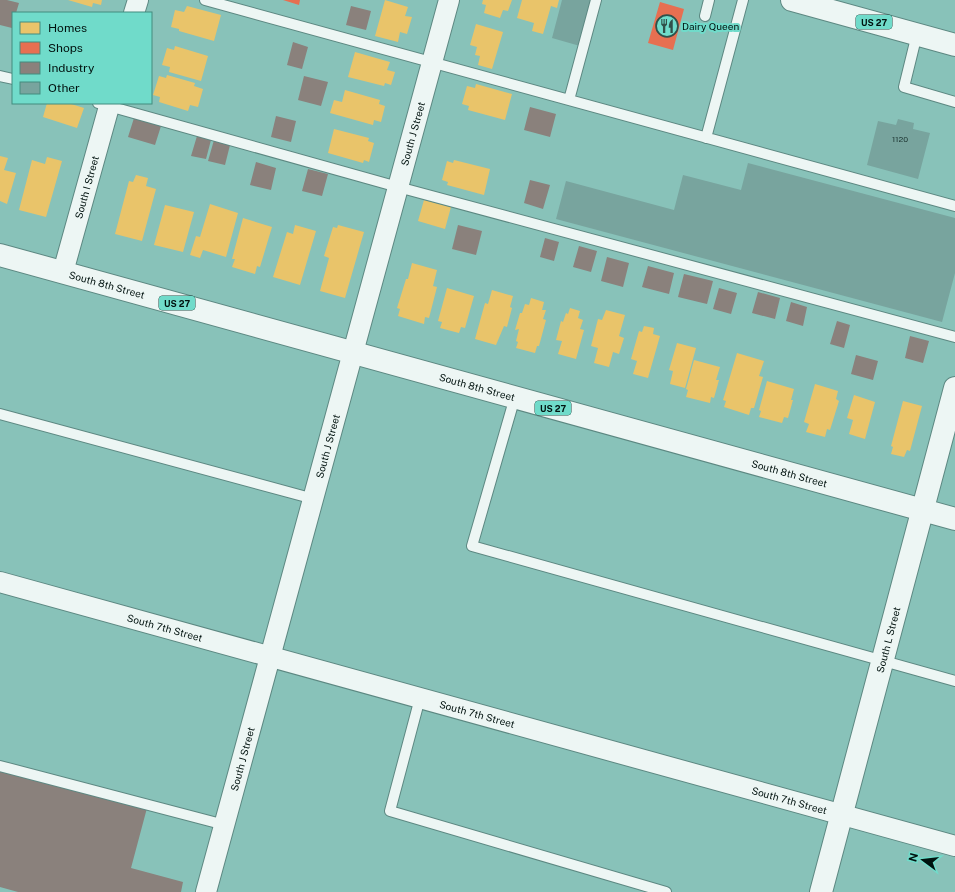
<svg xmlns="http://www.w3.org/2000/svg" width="955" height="892" viewBox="0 0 955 892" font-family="'Public Sans',sans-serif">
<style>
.homes{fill:#e9c46a}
.shops{fill:#e76f51}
.industry{fill:#8a817c}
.building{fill:#78a49e}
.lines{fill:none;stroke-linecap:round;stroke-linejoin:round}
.lane-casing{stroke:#5d8882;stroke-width:12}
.street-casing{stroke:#5d8882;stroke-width:22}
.secondary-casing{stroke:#5d8882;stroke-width:24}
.highway-casing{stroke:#5d8882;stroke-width:24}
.lane{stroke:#edf6f4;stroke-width:10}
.street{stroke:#edf6f4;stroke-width:20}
.secondary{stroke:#edf6f4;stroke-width:22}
.highway{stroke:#edf6f4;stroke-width:22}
.labels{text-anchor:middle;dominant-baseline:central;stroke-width:4;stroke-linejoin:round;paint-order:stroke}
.number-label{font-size:8px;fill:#1e3633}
.shield{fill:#70dbca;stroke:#224e47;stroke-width:1}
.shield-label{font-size:9px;font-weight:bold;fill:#00120f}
.poi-label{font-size:10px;fill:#00120f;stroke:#70dbca;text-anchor:start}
.street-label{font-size:10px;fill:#00120f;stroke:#70dbca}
</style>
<rect width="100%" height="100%" fill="#88c2b9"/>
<path class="homes" d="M68,0h34l-1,5 -8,-2 -1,4z
M385,0l23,7 -3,9 7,1 -5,17 -7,-2 -2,10 -23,-6z
M483,0h29l-4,11 -5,-1 -3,8 -16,-5 2,-8 -4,-1z
M522,0h37l-2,8 -6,-2 -8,28 -11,-3 2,-8 -17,-5z
M187,6l34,9 -7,26 -35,-10v-2l-8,-2 4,-17 9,2z
M476,24l27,8 -11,37 -14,-4 2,-9 -5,-1 2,-8 -7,-2z
M175,46l33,10 -7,25 -32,-9 1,-5 -8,-2 5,-17 7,2z
M355,52l35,10 -3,8 8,2 -4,13 -6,-2 -1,3 -36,-9z
M167,75l28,8 -1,3 9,3 -5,18 -8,-2 -2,6 -29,-9 1,-5 -7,-2 6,-19 7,2z
M476,84l36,10 -7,26 -37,-10 1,-4 -7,-2 5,-18 8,2z
M345,90l35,10 -1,4 6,2 -4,16 -7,-2 -1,5 -43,-12 4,-13 8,2z
M47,103h21l16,5 -7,20 -34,-11z
M334,129l35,9 -1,3 6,2 -5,19 -5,-2 -1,3 -35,-10z
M0,156l8,2 -4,12 12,3 -9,31 -7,-3z
M47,157l15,4 -16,56 -27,-7 13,-50 13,4z
M454,160l36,9 -6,26 -37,-10 1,-3 -6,-2 5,-19 6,2z
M136,175l12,3 -2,8 10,3 -14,52 -27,-7 14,-53 4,1z
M424,200l27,7 -6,22 -27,-8z
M210,204l28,9 -12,44 -23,-7 -3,8 -10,-3 6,-19 4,1z
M165,205l29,7 -11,40 -29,-7z
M243,218l29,9 -12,40 -3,-1 -2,8 -23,-7 3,-8h-3z
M295,225l21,6 -16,54 -27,-8 14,-45 6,2z
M338,225l26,7 -19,66 -25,-7 9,-33 -5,-2 9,-29 4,1z
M412,263l25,7 -4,16 4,1 -8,31 -4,-1 -1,7 -26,-8 2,-7 -3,-1 9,-29h2z
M447,288l27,8 -9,32 -4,-1 -2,6 -19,-5 2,-6 -4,-1z
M492,290l21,6 -3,11 2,1 -5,19 -3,-1 -8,19 -21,-6 10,-36 3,1z
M531,298l13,4 -2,8h4l-3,9 3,1 -7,26h-2l-2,7 -19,-5 2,-6 -2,-1 3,-12 -4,1 5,-17h2l3,-9 4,1z
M570,308l10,3 -2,7 5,2 -3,9 4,1 -8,29 -18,-5 4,-13 -6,-1 5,-19 2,1 3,-9 2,1z
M606,310l19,5 -6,21 5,2 -5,16 -6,-2 -4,15 -15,-4 4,-15 -7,-2 7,-27 4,1z
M644,326l10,2 -1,6 7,2 -12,42 -15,-4 4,-13 -6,-2 8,-28 3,1z
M677,343l19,5 -11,40 -15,-4 3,-13 -4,-1z
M737,353l27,8 -5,15 4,1 -9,31h-3l-2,7 -25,-8 2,-6 -3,-1z
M694,360l26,7 -4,13h3l-5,18 -3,-1 -1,6 -24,-6 2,-7 -2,-1z
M767,381l27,8 -3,11h2l-5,18 -4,-1 -2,6 -23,-6 2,-6 -2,-1z
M815,384l23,7 -2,8 3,2 -9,29 -3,-1 -2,8 -19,-5 3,-8 -5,-2z
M854,395l21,7 -10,37 -16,-5 4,-14 -6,-2z
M903,401l19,5 -12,45 -3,-1 -3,7 -13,-3 2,-7 -2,-1z"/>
<path class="shops" d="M283,0h17l-1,5z
M660,2l24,7 -11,41 -25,-7z"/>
<path class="industry" d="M0,0h7l12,3 -3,10h-3l-1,15 -12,-3z
M351,6l20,5 -5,19 -20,-5z
M293,42l15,5 -6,22 -15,-4z
M304,76l24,6 -7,24 -23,-6z
M530,107l26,7 -6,23 -26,-7z
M276,116l20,5 -5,21 -20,-5z
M134,118l27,8 -6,19 -27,-8z
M197,136l14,4 -5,19 -15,-3z
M214,140l16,5 -5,20 -17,-4z
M256,162l20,6 -5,22 -21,-5z
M308,169l20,5 -6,22 -20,-5z
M530,180l20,5 -7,24 -19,-6z
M458,225l24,6 -6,24 -24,-6z
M545,238l14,4 -5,19 -14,-4z
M579,246l18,5 -6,21 -18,-5z
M607,257l22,6 -6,24 -22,-6z
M648,266l26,7 -5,21 -27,-7z
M684,274l29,7 -6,23 -29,-7z
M719,288l18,5 -6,21 -18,-5z
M758,292l22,6 -5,21 -23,-6z
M791,302l16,5 -4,19 -17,-5z
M837,321l13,4 -6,23 -14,-4z
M910,336l19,5 -6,22 -18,-5z
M856,355l22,6 -5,19 -22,-6z
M0,769l147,39 -16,60 52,14 -2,10h-163l-18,-5z"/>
<path class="building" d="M562,0h30l-12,46 -28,-8z
M898,119l16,4 -1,6 17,4 -12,46 -51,-14 11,-44 18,4z
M748,163l207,55v55l-13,49 -386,-103 10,-38 108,29 9,-35 58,15z"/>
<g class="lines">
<g class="lane-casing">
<path id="lane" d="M205,0l750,206
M705,16l4,-16
M917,34l-13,53 51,15
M0,76l13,3
M569,100l27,-100
M98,103l300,84 557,150
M706,138l37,-138
M515,397l-43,149 483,135
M0,414l314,85
M420,698l-30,113 276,81
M0,766l225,59"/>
</g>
<g class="street-casing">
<g id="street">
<path d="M134,13l4,-13"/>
<path id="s1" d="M63,272l47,-169"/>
<path id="s2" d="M0,582l955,264"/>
<path id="s3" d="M206,892l243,-892"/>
</g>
</g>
<g class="secondary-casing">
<g id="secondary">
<path id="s4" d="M821,892l134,-504"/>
</g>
</g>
<g class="highway-casing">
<g id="highway">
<path d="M792,0l163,45"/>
<path id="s5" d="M0,255l955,264"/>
</g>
</g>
<use href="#lane" class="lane"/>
<use href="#street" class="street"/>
<use href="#secondary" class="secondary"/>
<use href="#highway" class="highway"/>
</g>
<defs>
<g id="restaurant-ring" transform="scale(1.15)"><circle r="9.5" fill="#70dbca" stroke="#30504a" stroke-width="1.5"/><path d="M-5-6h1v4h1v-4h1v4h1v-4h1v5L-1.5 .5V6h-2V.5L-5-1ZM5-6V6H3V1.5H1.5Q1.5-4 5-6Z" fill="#30504a"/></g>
</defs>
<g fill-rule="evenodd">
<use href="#restaurant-ring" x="667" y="26"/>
</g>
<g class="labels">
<g class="number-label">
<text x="900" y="139">1120</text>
</g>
<g class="shield">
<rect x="856" y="15" width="36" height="14" rx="3"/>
<rect x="159" y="296" width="36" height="14" rx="3"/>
<rect x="535" y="401" width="36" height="14" rx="3"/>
</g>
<g class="shield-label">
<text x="874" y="22">US 27</text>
<text x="177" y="303">US 27</text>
<text x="553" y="408">US 27</text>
</g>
<g class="poi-label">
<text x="682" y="26">Dairy Queen</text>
</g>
<g class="street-label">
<text stroke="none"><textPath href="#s3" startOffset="786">South J Street</textPath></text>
<text stroke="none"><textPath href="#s1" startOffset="88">South I Street</textPath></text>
<text stroke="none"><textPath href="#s5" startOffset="111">South 8th Street</textPath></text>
<text stroke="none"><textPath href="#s5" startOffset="495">South 8th Street</textPath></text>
<text stroke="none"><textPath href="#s3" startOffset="462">South J Street</textPath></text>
<text stroke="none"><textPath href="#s5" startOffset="819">South 8th Street</textPath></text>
<text stroke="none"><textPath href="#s2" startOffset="171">South 7th Street</textPath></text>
<text stroke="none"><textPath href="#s4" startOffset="261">South L Street</textPath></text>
<text stroke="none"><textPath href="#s2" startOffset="495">South 7th Street</textPath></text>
<text stroke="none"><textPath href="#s3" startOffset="138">South J Street</textPath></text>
<text stroke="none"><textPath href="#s2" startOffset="819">South 7th Street</textPath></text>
</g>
</g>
<rect x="12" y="12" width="140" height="92" fill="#70dbca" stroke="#438b7f"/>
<rect x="20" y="22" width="20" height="12" fill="#e9c46a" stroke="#438b7f"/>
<text x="48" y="32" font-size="12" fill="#00120f">Homes</text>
<rect x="20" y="42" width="20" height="12" fill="#e76f51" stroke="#438b7f"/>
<text x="48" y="52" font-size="12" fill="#00120f">Shops</text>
<rect x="20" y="62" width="20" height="12" fill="#8a817c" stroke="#438b7f"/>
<text x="48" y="72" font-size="12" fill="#00120f">Industry</text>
<rect x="20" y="82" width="20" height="12" fill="#78a49e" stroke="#438b7f"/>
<text x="48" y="92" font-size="12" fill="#00120f">Other</text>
<g transform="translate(923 860) rotate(285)" stroke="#70dbca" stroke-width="3" paint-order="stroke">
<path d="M0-3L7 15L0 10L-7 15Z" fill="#00120f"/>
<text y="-6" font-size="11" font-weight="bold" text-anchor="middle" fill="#00120f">N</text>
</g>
</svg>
